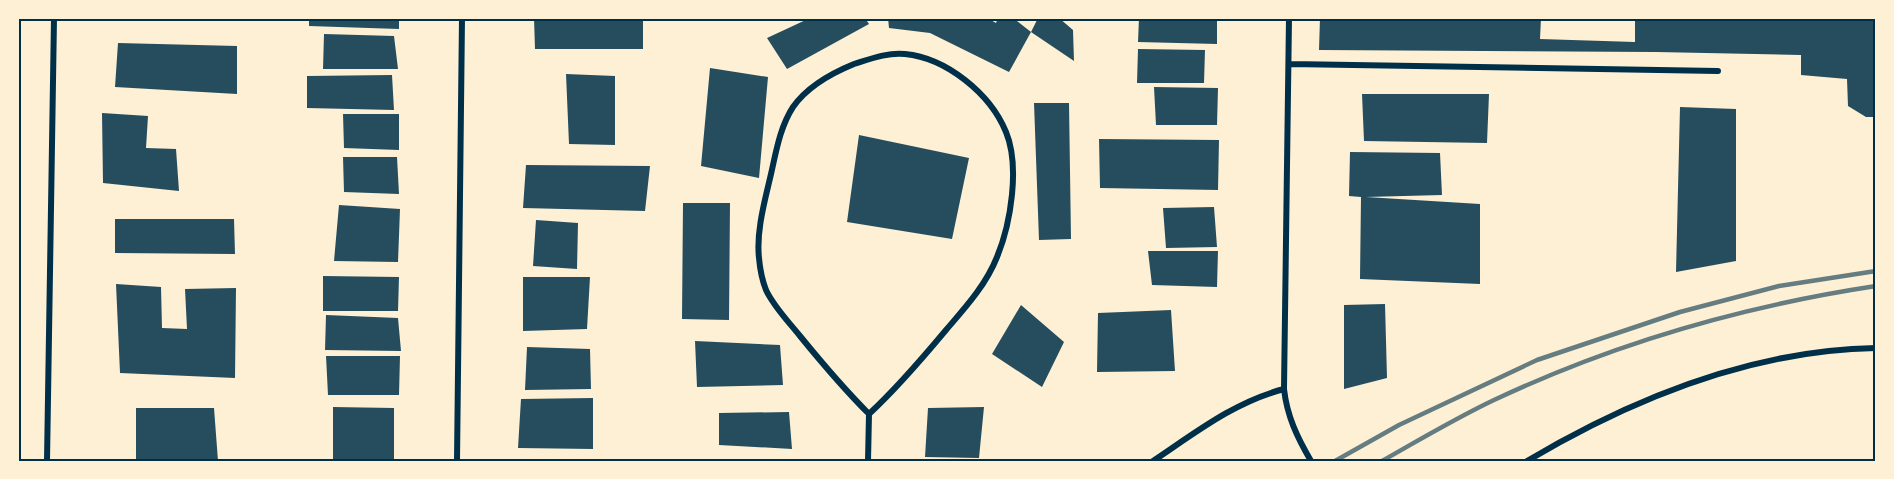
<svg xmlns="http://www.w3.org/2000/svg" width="1894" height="479" viewBox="0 0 1894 479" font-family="'Exo 2',sans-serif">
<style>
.building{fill:#264d5e}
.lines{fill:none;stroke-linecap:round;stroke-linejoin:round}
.minor{stroke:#003049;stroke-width:6}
.rail{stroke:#657d81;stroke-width:4.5}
.neatline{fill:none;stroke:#003049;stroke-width:2}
</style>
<rect width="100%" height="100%" fill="#fdf0d5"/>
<path class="building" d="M309,18h90v11l-90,-3z
M534,18h109v31h-108z
M810,18h55l4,6 -82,45 -20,-31z
M888,18h99l9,5 2,-5h15l18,14 7,-14h21l14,12 1,31 -43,-29 -22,40 -79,-39 -41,-5z
M1139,18h78v26l-79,-2z
M1320,18h221l-1,21 95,3v-24h241v99h-10l-18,-11 -1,-27 -46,-4v-20l-145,-3 -337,-2z
M324,34l70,2 4,33h-75z
M118,43l119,3v48l-122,-7z
M1138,49l67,1 -1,33h-67z
M710,68l58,9 -9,101 -58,-12z
M566,74l49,2v69l-46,-1z
M392,75l2,35 -87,-2v-32z
M1154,87l64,1 -1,37h-61z
M1362,94h127l-2,49 -123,-2z
M1034,103h35l2,136 -32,1z
M1680,107l56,2v152l-60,11z
M102,113l46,3 -2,32 30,1 3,42 -76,-8z
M343,114h56v36l-55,-2z
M859,135l110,23 -17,81 -105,-17z
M1099,139l120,1 -1,50 -118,-2z
M1350,152l90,1 2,42 -76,2 114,7v80l-120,-5 1,-82 -12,-1z
M343,157h54l2,37 -55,-2z
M526,165l124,1 -5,45 -122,-3z
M683,203h47l-1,117 -47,-1z
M339,205l61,4 -2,53 -64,-1z
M1214,207l3,40 -51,1 -3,-40z
M115,219h119l1,35 -120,-1z
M536,220l42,3 -1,46 -44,-3z
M1148,251h70l-1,36 -65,-2z
M323,276l76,1 -1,34h-75z
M523,277h67l-3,52 -64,2z
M116,284l45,3 1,41 25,1 -2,-40 51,-1 -1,90 -115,-5z
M1385,304l2,74 -43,11v-84z
M1021,305l43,37 -22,45 -50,-33z
M1171,310l4,61 -78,1 1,-59z
M326,315l72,3 3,33 -76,-1z
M695,341l85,4 3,40 -86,2z
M527,347l63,2 1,40 -66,1z
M326,356h74l-1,39h-71z
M593,398v51l-75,-1 3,-49z
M333,407l61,1v51h-61z
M984,407l-5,51 -54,-1 3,-49z
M136,408h78l4,53h-82z
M789,412l3,37 -73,-4v-32z"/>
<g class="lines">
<path class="minor" d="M1289,18l-5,371c3,27 13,48 27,72
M1290,64l428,7
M47,461l7,-443
M457,461l5,-443
M868,461l1,-47c-25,-25 -47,-51 -69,-78 -12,-15 -26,-29 -34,-46 -4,-10 -6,-21 -7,-32 -3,-27 6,-58 12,-84 5,-22 9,-47 22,-67 14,-20 39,-34 61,-43 16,-5 34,-12 51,-10 41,4 85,39 101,78 14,34 5,91 -9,125 -11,28 -32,51 -51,73 -25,30 -49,58 -77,84
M1153,461c42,-28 81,-59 131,-72
M1527,461c106,-63 224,-111 349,-113"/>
<path class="rail" d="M1335,461l64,-36 138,-65 143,-48 99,-26 97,-15
M1382,461c37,-21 74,-43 112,-61 121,-57 250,-94 382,-114"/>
</g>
<rect width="1894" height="479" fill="none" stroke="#fdf0d5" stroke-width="39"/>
<rect x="20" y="20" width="1854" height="440" class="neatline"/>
</svg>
